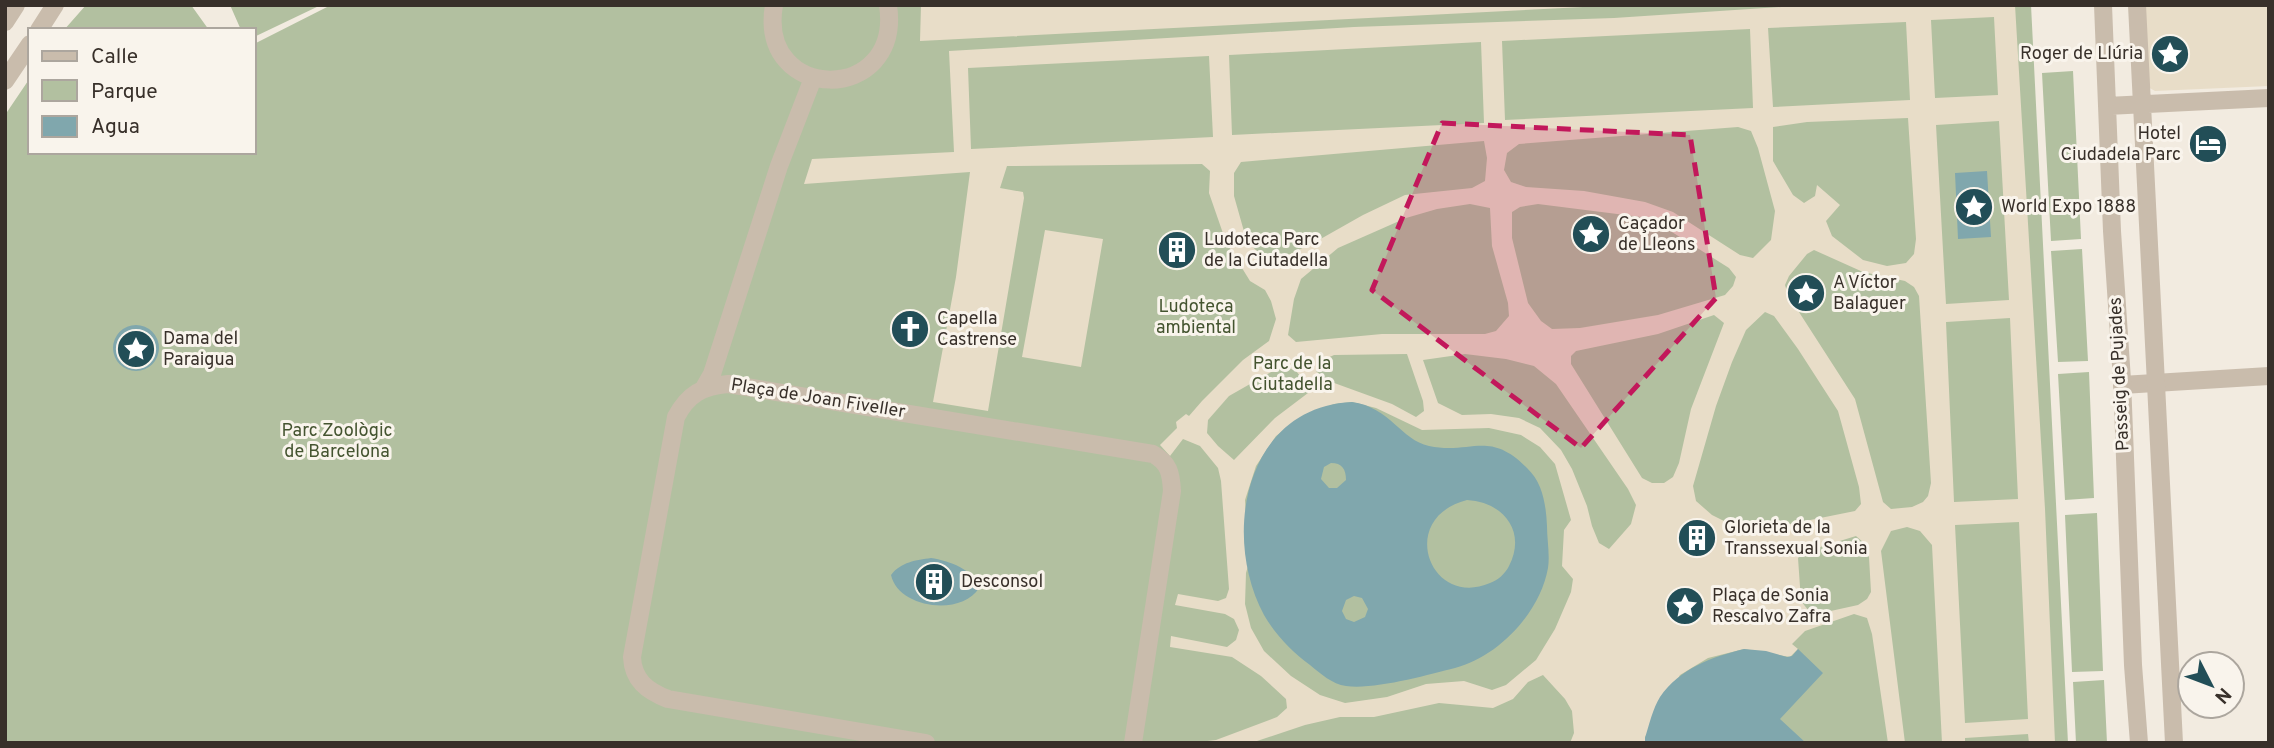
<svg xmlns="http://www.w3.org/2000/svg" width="2274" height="748" viewBox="0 0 2274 748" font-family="Overpass,sans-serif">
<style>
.green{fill:#b2c0a0}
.plaza{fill:#e8ddc8;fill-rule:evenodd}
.water{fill:#80a7ad;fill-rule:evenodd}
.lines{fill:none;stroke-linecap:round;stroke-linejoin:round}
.minor{stroke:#c9bcac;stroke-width:18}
.tertiary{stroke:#c9bcac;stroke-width:18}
.marked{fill:#c2185b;fill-opacity:0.2;stroke:#c2185b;stroke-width:5;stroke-dasharray:14 9;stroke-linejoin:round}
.labels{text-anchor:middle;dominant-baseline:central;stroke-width:6;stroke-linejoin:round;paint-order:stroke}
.poi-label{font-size:18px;fill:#38302a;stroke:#f9f4ec;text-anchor:start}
.park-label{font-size:18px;fill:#445430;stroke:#f9f4ec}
.street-label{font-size:18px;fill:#38302a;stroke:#f9f4ec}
</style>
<rect width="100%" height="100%" fill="#f2ebe0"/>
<path class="green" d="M86,5h105l18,25h-145z
M230,5h91l-67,32v-7h-13z
M331,5h1700l37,738h-2063v-628l25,-37v74h224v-108z
M2073,71l8,168 -30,2 -9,-168z
M2082,249l6,112 -30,1 -7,-111z
M2089,372l5,126 -29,2 -7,-126z
M2097,513l6,158 -31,1 -7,-157z
M2104,680l3,63h-31l-3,-61z"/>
<path class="plaza" d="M921,5h701l-702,36z
M1812,5h203l30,504 10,234h-26l-1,-9 -63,4v5h-23l-10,-198 -12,-14 -13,-4 -16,4 -10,20 24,192h-17l-16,-109 -5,-16 -13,-4 -49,17 -13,13 6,5 -8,8 -46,-8 -36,9 -28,17 -35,62v6h-75l4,-10 -2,-22 -7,-12 -22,-24 -15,7 -15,17 -20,9 -54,-5 -65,14h-34l-35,8 -54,18h-61l26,-3 61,-23 10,-9 -1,-9 -25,-23 -29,-19 -62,-10 1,-11 56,11 9,-7 3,-10 -5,-11 -9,-5 -50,-9 3,-11 40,7 8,-3 3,-9 -8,-108 -3,-13 -18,-22 -17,-7 -13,17 -10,-11 17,-17 -1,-6 10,-8 3,2 13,-15 41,-41 26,-19 7,-22 -5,-18 -6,-11 -15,-9 -24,-39 -17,-49 1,-22 -8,-7 -195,2 -7,22 23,4 1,6 -36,213 -55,-9 23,-125 14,-105 -166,12 8,-25 142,-7 -5,-101 405,-24 260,-9zM1994,17l4,78 -63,3 -4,-78zM1906,22l4,78 -137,7 -5,-79zM1750,29l3,79 -248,12 -3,-79zM1481,42l3,81 -252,12 -3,-80zM1209,56l4,81 -242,12 -3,-81zM1908,118l8,121 -2,15 -8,9 -19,3 -24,-6 -31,-24 -6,-15 14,-16 -23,-20 -2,11 -11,7 -11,-8 -20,-34v-34l34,-5zM1999,121l10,179 -63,4 -10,-179zM1738,127l13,4 7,17 17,63 -4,29 -18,18 -13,-3 -67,-43 -28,-10 -61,-11 -58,-4 -15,-5 -7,-12 3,-17 12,-9zM1484,141l3,17 -2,23 -13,7 -67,7 -42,20 -46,26 -29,14 -20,6 -21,-19 -13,-46v-23l7,-11zM1470,204l20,4 2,38 16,57 1,13 -13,15 -11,3h-103l-86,8 -8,-7 6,-36 7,-20 37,-31 68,-30 31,-9zM1538,204l103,13 23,10 65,41 7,9 -3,9 -8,9 -67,20 -78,13 -28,1 -11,-8 -13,-18 -16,-65v-26l8,-5zM1814,250l49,22 42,9 9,6 5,9 12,187 -3,13 -5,6 -11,5 -21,2 -8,-7 -28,-103 -67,-104 -3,-10 4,-9 18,-22zM1765,312l9,4 24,33 40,62 21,76 2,17 -6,7 -95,19 -22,-2 -26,-13 -16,-14 -3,-15 23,-80 16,-44 14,-32zM1714,315l10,8 -33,86 -12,54 -6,14 -9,6h-12l-10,-5 -71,-114v-8l5,-5 82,-17zM2010,318l8,181 -64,3 -8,-180zM1407,354l16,47 1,10 -8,6 -24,-13 -66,-24 -10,-9 5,-10 13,-6zM1465,354l41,5 28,7 22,18 72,105 8,16 -5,19 -22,25 -10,-6 -7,-17 -5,-20 -15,-37 -11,-19 -21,-22 -21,-10 -28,-4 -29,1 -24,-12 -15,-43zM1278,368h11l7,3 10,12 2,10 -33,25 -41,42 -16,-14 -11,-13 1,-13 21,-24zM1352,402l24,6 46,22 67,-2 32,7 19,12 15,17 16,56 -7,10 -2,36 11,13 -2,13 -16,37 -19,31 -30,25 -14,5 -28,-9 -38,3 -39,13 -42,6 -25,-8 -29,-19 -27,-25 -13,-23 -6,-24 1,-31 2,-7 -3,-66 11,-34 20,-30 24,-18 34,-14zM2019,522l9,197 -63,4 -10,-198zM1856,536l8,7 5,14 2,35 -4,7 -9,6 -41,9 -9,-4 -7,-9 -3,-43 6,-6z
M2145,5h124v81l-114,5 -7,-4z
M1045,230l58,9 -22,128 -59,-10z"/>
<path class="water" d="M1987,171l4,66 -33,2 -3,-66z
M113 348a23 23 0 1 1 46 0a23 23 0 1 1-46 0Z
M1352,402c38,5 49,38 77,44 42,9 60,-17 98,22 16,15 19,37 20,58 0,13 3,29 1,42 -8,45 -50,89 -93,100 -28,7 -81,22 -109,18 -14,-2 -25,-12 -36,-21 -18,-13 -35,-31 -46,-50 -43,-80 -19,-208 88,-213zM1331,463c11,0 15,6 15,17l-9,8h-8l-8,-9 3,-12zM1467,500c36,2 60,31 42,66 -4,8 -11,14 -19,17 -60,26 -94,-65 -23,-83zM1354,596l8,2 6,11 -3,8 -11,5 -8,-3 -4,-8 4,-11z
M931,558c18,3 43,11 48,30 -18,29 -81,20 -88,-13 10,-13 25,-15 40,-17z
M1744,649l22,2 21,6 5,-1 6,-7 25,24 -43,46 26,24h-161v-5c4,-13 8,-30 15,-41 20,-29 52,-40 84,-48z"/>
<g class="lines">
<path class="minor" d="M774,5c-17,99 129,100 114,0
M2122,385l147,-9
M704,388l8,-14 67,-208 34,-88
M926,743l-258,-44c-21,-8 -35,-19 -36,-42l44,-240c12,-23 27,-31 52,-33l425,70c16,9 18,19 19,37l-39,252"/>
<path class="tertiary" d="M2103,5l9,226 10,149 11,285 6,78
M2137,5l37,738
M5,22l11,-17
M39,30l16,-25
M5,81l25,-37
M2107,106l162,-8"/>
</g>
<path class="marked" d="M1442,123l248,12 26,163 -135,150 -209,-158z"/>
<defs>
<g id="sight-disc" transform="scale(2.0125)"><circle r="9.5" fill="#224e57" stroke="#f9f4ec"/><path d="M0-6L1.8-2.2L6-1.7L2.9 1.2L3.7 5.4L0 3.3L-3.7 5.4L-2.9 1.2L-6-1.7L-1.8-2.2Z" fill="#fff"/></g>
<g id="hotel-disc" transform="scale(2.0125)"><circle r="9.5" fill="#224e57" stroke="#f9f4ec"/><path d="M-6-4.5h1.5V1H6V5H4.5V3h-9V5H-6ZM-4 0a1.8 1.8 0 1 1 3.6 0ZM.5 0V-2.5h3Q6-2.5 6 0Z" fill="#fff"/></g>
<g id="building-disc" transform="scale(2.0125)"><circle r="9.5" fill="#224e57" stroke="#f9f4ec"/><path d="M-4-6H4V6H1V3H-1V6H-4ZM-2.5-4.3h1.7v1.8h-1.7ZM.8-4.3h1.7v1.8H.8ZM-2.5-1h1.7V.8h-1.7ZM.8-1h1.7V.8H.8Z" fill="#fff"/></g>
<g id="church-disc" transform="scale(2.0125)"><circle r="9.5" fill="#224e57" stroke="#f9f4ec"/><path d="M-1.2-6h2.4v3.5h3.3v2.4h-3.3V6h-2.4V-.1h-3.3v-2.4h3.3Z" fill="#fff"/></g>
</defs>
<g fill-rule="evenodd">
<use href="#sight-disc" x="2170" y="54"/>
<use href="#hotel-disc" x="2208" y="144"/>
<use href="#sight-disc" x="1974" y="207"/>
<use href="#sight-disc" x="1591" y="234"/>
<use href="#building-disc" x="1177" y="250"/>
<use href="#sight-disc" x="1806" y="293"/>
<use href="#church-disc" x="910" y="329"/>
<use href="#sight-disc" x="136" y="349"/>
<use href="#building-disc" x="1697" y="538"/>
<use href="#building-disc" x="934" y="582"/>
<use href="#sight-disc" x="1685" y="606"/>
</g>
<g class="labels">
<g class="poi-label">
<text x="2143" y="54" text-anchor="end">Roger de Llúria</text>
<text x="2181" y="134" text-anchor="end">Hotel<tspan x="2181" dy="21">Ciudadela Parc</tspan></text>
<text x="2001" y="207">World Expo 1888</text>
<text x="1618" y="224">Caçador<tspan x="1618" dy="21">de Lleons</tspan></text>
<text x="1204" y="240">Ludoteca Parc<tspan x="1204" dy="21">de la Ciutadella</tspan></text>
<text x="1833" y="283">A Víctor<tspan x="1833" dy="21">Balaguer</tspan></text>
<text x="937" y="319">Capella<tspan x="937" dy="21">Castrense</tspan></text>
<text x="163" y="339">Dama del<tspan x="163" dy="21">Paraigua</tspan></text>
<text x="1724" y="528">Glorieta de la<tspan x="1724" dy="21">Transsexual Sonia</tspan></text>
<text x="961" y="582">Desconsol</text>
<text x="1712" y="596">Plaça de Sonia<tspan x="1712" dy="21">Rescalvo Zafra</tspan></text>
</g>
<g class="park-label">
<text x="1196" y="307">Ludoteca<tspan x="1196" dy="21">ambiental</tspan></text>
<text x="1292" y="364">Parc de la<tspan x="1292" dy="21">Ciutadella</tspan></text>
<text x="337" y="431">Parc Zoològic<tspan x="337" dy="21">de Barcelona</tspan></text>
</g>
<g class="street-label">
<text transform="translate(2120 374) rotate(-93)">Passeig de Pujades</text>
<text transform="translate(818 399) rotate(9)">Plaça de Joan Fiveller</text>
</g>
</g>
<rect width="2274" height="748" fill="none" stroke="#38302a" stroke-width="14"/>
<rect x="28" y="28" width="228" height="126" fill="#f9f4ec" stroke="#aca69e" stroke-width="2"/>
<rect x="42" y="51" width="35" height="10" fill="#c9bcac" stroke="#aca69e" stroke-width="2"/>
<text x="91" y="63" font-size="21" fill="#38302a">Calle</text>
<rect x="42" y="80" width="35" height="21" fill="#b2c0a0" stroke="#aca69e" stroke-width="2"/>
<text x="91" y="98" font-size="21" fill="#38302a">Parque</text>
<rect x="42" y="116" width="35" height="21" fill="#80a7ad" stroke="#aca69e" stroke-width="2"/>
<text x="91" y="133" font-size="21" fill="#38302a">Agua</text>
<g transform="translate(2211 685) rotate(132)"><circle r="33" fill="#f9f4ec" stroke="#aca69e" stroke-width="2"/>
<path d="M0-5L12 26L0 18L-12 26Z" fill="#224e57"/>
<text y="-10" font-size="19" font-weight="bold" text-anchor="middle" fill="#38302a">N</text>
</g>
</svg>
